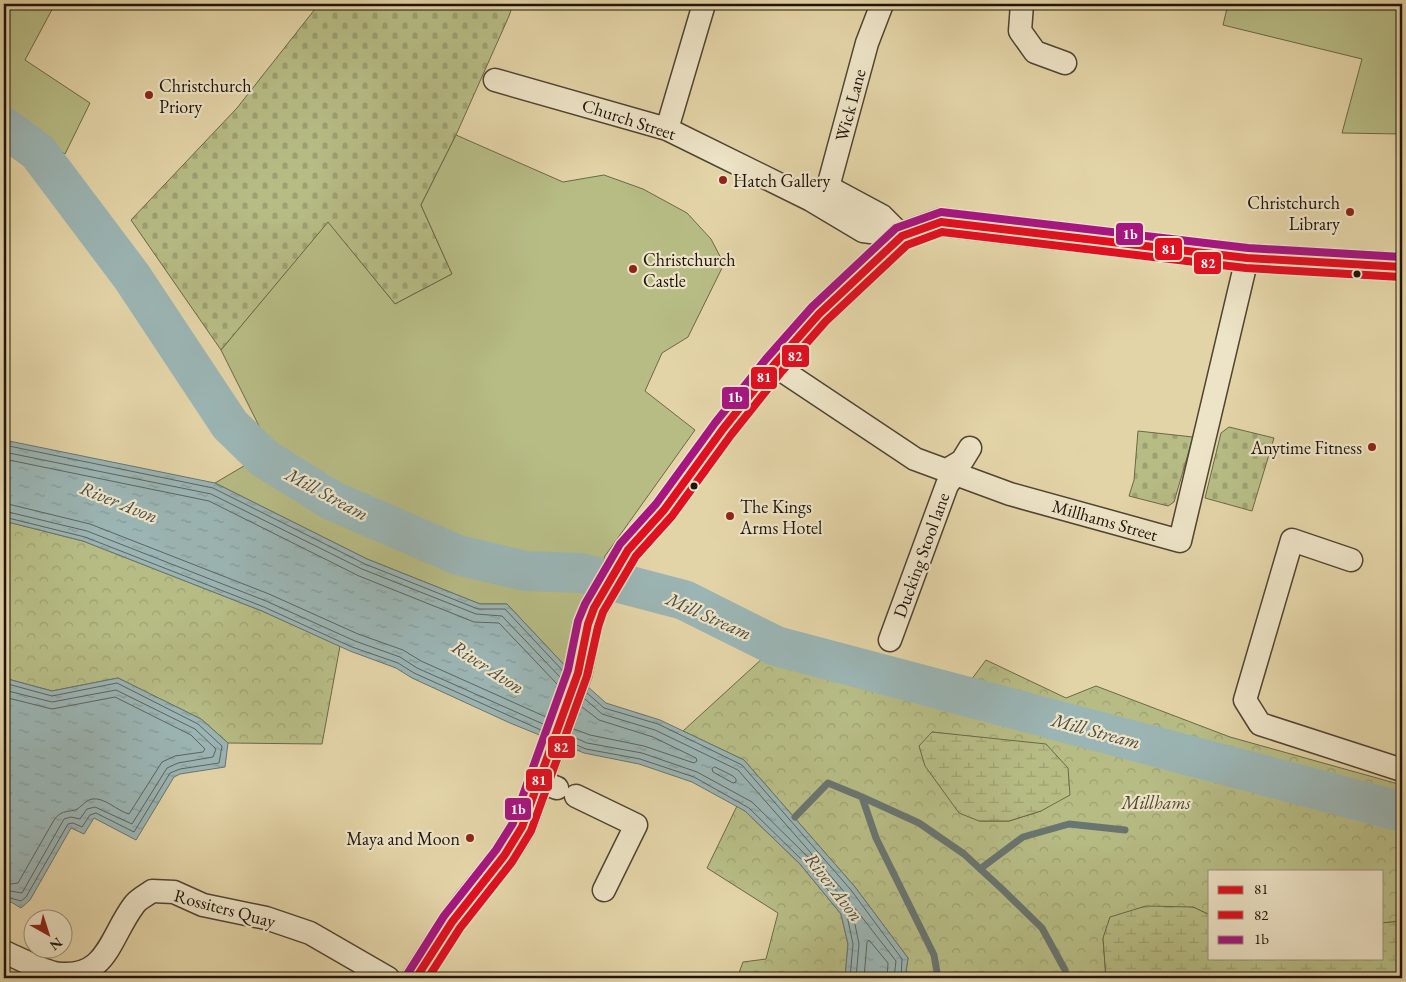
<svg xmlns="http://www.w3.org/2000/svg" width="1406" height="982" viewBox="0 0 1406 982" font-family="'EB Garamond',serif">
<style>
.forest{fill:url(#forest-crowns);stroke:#6b6848;fill-rule:evenodd}
.wetland{fill:url(#wetland-marsh);stroke:#6b6848}
.cemetery{fill:url(#cemetery-stones);stroke:#6b6848}
.green{fill:#b7bc85;stroke:#6b6848}
.water{fill:url(#water-ripples);stroke:#697570}
.lines{fill:none;stroke-linecap:round;stroke-linejoin:round}
.shore{stroke:#5d6460;stroke-width:1}
.stream{stroke:#697570;stroke-width:7}
.river{stroke:#9bb5b4;stroke-width:40}
.minor-casing{stroke:#504432;stroke-width:25}
.tertiary-casing{stroke:#504432;stroke-width:30}
.minor{stroke:#ede3c6;stroke-width:22}
.tertiary{stroke:#ede3c6;stroke-width:28}
.bus-1-casing{stroke:#ede3c6;stroke-width:11}
.bus-2-casing{stroke:#ede3c6;stroke-width:11}
.bus-3-casing{stroke:#ede3c6;stroke-width:11}
.bus-1{stroke:#e01021;stroke-width:8}
.bus-2{stroke:#e01021;stroke-width:8}
.bus-3{stroke:#a61680;stroke-width:8}
.poi-dot{fill:#8f2418;stroke:#ede3c6;stroke-width:2}
.bus-dot{fill:#1f140b;stroke:#ede3c6;stroke-width:2}
.labels{text-anchor:middle;dominant-baseline:central;stroke-width:4.5;stroke-linejoin:round;paint-order:stroke}
.poi-label{font-size:18px;fill:#1f140b;stroke:#ede3c6;text-anchor:start}
.street-label{font-size:18px;fill:#1f140b;stroke:#ede3c6}
.park-label{font-size:18px;font-style:italic;fill:#4d4630;stroke:#ede3c6}
.water-label{font-size:19px;font-style:italic;fill:#4a4c46;stroke:#ede3c6}
.line-badge{stroke:#ede3c6;stroke-width:2}
.badge-label{font-size:14px;text-anchor:middle;font-weight:bold;fill:#fff}
</style>
<defs>
<pattern id="forest-crowns" width="20" height="18" patternUnits="userSpaceOnUse" patternTransform="scale(1.25)"><rect width="20" height="18" fill="#b7bc85"/><path d="M2 6a3 3 0 1 1 6 0M12 15a3 3 0 1 1 6 0" fill="none" stroke="#9da172"/></pattern>
<pattern id="wetland-marsh" width="20" height="14" patternUnits="userSpaceOnUse" patternTransform="scale(1.25)"><rect width="20" height="14" fill="#b7bc85"/><path d="M1 5h8M5 5V1M11 12h8M15 12V8" fill="none" stroke="#9da172"/></pattern>
<pattern id="cemetery-stones" width="16" height="16" patternUnits="userSpaceOnUse" patternTransform="scale(1.25)"><rect width="16" height="16" fill="#b7bc85"/><path d="M2 7V4a2 2 0 0 1 4 0v3zM10 15v-3a2 2 0 0 1 4 0v3z" fill="#9da172"/></pattern>
<pattern id="water-ripples" width="26" height="14" patternUnits="userSpaceOnUse" patternTransform="scale(1.25)"><rect width="26" height="14" fill="#9bb5b4"/><path d="M2 4q2-2 4 0t4 0M15 11q2-2 4 0t4 0" fill="none" stroke="#859b99"/></pattern>
</defs>
<rect width="100%" height="100%" fill="#e3d4a7"/>
<filter id="stains"><feTurbulence type="fractalNoise" baseFrequency=".004" numOctaves="4"/><feColorMatrix values="0 0 0 0 .2 0 0 0 0 .09 0 0 0 0 .02 0 0 0 .5 -.17"/></filter>
<radialGradient id="worn" r=".72"><stop offset=".6" stop-color="#630" stop-opacity="0"/><stop offset="1" stop-color="#630" stop-opacity=".3"/></radialGradient>
<path class="forest" d="M4,521l79,20 179,70 78,35 -18,98 -94,-1 -27,-24 -83,-41 -66,13 -48,-13z
M776,646l189,42 21,-28 80,38 30,-12 134,51 172,48v136l-20,2v-52h-172v44l-17,-8 -90,31 3,40h-201l3,-20 -53,-71 -111,-127 -61,-29zM932,732l48,6 61,73 -32,10h-30z
M737,806l8,5 55,53 41,50 7,30 -3,34h-108l6,-16 23,-3 12,-46 -71,-45z"/>
<path class="wetland" d="M932,732l114,12 22,24 2,27 -29,16 -32,10h-30l-20,-8 -34,-47 -6,-20z
M1146,906l47,1 17,8v43h172v-35l20,-2v57h-296l-3,-40 7,-21z"/>
<path class="cemetery" d="M319,4h194l-4,12 -53,119 -35,70 31,69 -57,30 -67,-81 -107,127 -90,-130 106,-112z
M1229,427l45,11 -22,73 -47,-13 16,-65z
M1138,431l55,6 -19,65 -6,4 -39,-10 5,-16z"/>
<path class="green" d="M4,4h51l-30,56 65,43 -25,51 -61,-45z
M1228,4h174v130l-60,-1 20,-74 -139,-34z
M456,135l107,47 41,-7 39,14 44,24 24,26 13,25 -36,73 -26,16 -17,38 50,39 -90,126 -29,68 -8,45 -61,-65h-27l-113,-45 -152,-76 56,-33 -50,-100 107,-128 67,82 57,-30 -31,-69z"/>
<path class="water" d="M4,440l211,43 152,76 113,45h27l61,65 38,34 54,17 84,40 111,127 53,71 -3,20h-60l3,-34 -7,-30 -41,-50 -55,-53 -53,-29 -53,-18 -55,-11 -74,-30 -98,-45 -16,-10 -46,-17 -88,-40 -179,-70 -79,-20z
M4,678l48,13 66,-13 83,41 27,24 -3,24 -45,7 -6,3 -38,63 -42,-22 -10,16 -13,-6 -41,72 -9,8 -10,-6 -7,7z"/>
<g class="lines">
<path class="shore" d="M4,445l209,43 152,76 113,45h27l58,62
M4,452l207,42 151,75 114,45 26,2 58,61
M4,459l205,42 150,75 115,46 25,1 59,62
M4,503l86,21 179,70 89,40 45,16 18,11 125,56
M4,511l83,20 179,70 89,40 45,16 17,11 126,56
M4,517l81,20 179,70 88,40 46,16 16,10 127,57
M4,683l48,13 65,-13 81,41 24,22 -3,17 -39,6 -10,4 -36,59 -38,-19 -6,2 -8,12 -9,-4 -5,1 -42,73 -5,4 -11,-3 -6,4
M4,690l48,12 64,-12 79,39 21,20 -3,8 -35,6 -11,5 -35,56 -37,-17 -8,2 -7,10 -9,-2 -7,2 -42,74 -12,-2 -6,3
M587,693l17,15 54,16 84,41 109,125 51,69 -1,19
M4,697l48,12 63,-12 76,38 14,14 -2,3 -28,4 -13,6 -33,52c-12,-3 -24,-17 -37,-15 -8,2 -11,9 -17,11 -9,2 -15,1 -21,10l-36,63 -14,2
M574,729l16,6 54,11 50,17 3,-2 -1,-3 -43,-21 -54,-17 -17,-13
M571,736l16,7 55,10 55,19 55,30 56,55 4,-1 -1,-3 -73,-83 -83,-40 -53,-16 -17,-15
M569,742l17,7 54,10 54,18 55,31 54,53 43,50 7,33 -3,34
M715,767l18,9 3,3v3l-3,1 -20,-11 -1,-3z
M813,858l3,1 30,35 3,4v3h-4l-33,-39z
M856,978l3,-34 -7,-34 2,-3 42,54 -2,17
M864,978l3,-36 2,-2 19,23 -1,15"/>
<path class="stream" d="M862,797l57,26 45,31 38,35 40,39 23,42 2,8
M795,817l33,-34 34,14 14,41 58,117 4,23
M980,869l43,-32 46,-13 56,6"/>
<path class="river" d="M4,127l34,25 94,125 98,148 35,34 68,42 125,54 67,16 56,2 103,27 92,46 626,166"/>
<g class="minor-casing">
<path id="minor" d="M1022,4l-2,27 15,21 30,11
M495,80l172,49 144,71 52,31 39,5
M667,129l37,-125
M828,187l54,29 20,20
M811,200l17,-13 39,-144 15,-39
M774,365l141,94 95,35 170,47 67,-283
M947,470l15,-9 8,-13
M1351,560l-59,-20 -47,160 15,24 142,46
M890,640l57,-155 9,-12
M539,781l18,7
M576,796l60,29 -32,65
M4,952c15,6 34,17 50,21 53,9 56,-37 80,-68 4,-6 13,-10 18,-14l22,1 29,13 63,13 44,15 78,45"/>
</g>
<g class="tertiary-casing">
<path id="tertiary" d="M416,978l36,-56 15,-20 37,-46 18,-29 56,-154 10,-49 6,-16 34,-58 36,-40 59,-81 51,-64 45,-51 83,-78 39,-14 306,36 155,9"/>
</g>
<use href="#minor" class="minor"/>
<use href="#tertiary" class="tertiary"/>
<g class="bus-1-casing">
<path id="bus-1" d="M416,978l36,-56 52,-66 18,-29 56,-154 10,-49 6,-16 34,-58 36,-40 59,-81 51,-64 45,-51 83,-78 39,-14 306,36 155,9"/>
</g>
<g class="bus-2-casing">
<path id="bus-2" d="M428,978l32,-50 52,-66 19,-31 56,-155 11,-49 5,-15 33,-56 36,-40 59,-81 51,-64 44,-50 81,-76 35,-13 304,36 155,9"/>
</g>
<g class="bus-3-casing">
<path id="bus-3" d="M408,973l36,-57 52,-66 17,-27 55,-153 10,-49 7,-17 35,-60 36,-40 59,-81 51,-64 46,-52 84,-79 45,-16 307,36 154,9"/>
</g>
<use href="#bus-1" class="bus-1"/>
<use href="#bus-2" class="bus-2"/>
<use href="#bus-3" class="bus-3"/>
</g>
<g class="poi-dot">
<circle cx="149" cy="95" r="5"/>
<circle cx="723" cy="180" r="5"/>
<circle cx="1350" cy="212" r="5"/>
<circle cx="633" cy="269" r="5"/>
<circle cx="1372" cy="447" r="5"/>
<circle cx="730" cy="516" r="5"/>
<circle cx="470" cy="838" r="5"/>
</g>
<g class="bus-dot">
<circle cx="1357" cy="274" r="4.5"/>
<circle cx="694" cy="486" r="4.5"/>
</g>
<g class="labels">
<g class="poi-label">
<text x="159" y="85">Christchurch<tspan x="159" dy="21">Priory</tspan></text>
<text x="733" y="180">Hatch Gallery</text>
<text x="1340" y="202" text-anchor="end">Christchurch<tspan x="1340" dy="21">Library</tspan></text>
<text x="643" y="259">Christchurch<tspan x="643" dy="21">Castle</tspan></text>
<text x="1362" y="447" text-anchor="end">Anytime Fitness</text>
<text x="740" y="506">The Kings<tspan x="740" dy="21">Arms Hotel</tspan></text>
<text x="460" y="838" text-anchor="end">Maya and Moon</text>
</g>
<g class="street-label">
<text transform="translate(850 105) rotate(-75)">Wick Lane</text>
<text transform="translate(629 119) rotate(18)">Church Street</text>
<text transform="translate(1105 520) rotate(16)">Millhams Street</text>
<text transform="translate(921 555) rotate(-70)">Ducking Stool lane</text>
<text transform="translate(225 908) rotate(15)">Rossiters Quay</text>
</g>
<g class="park-label">
<text x="1156" y="802">Millhams</text>
</g>
<g class="water-label">
<text transform="translate(327 494) rotate(28)">Mill Stream</text>
<text transform="translate(119 502) rotate(22)">River Avon</text>
<text transform="translate(709 616) rotate(24)">Mill Stream</text>
<text transform="translate(488 667) rotate(33)">River Avon</text>
<text transform="translate(1096 731) rotate(15)">Mill Stream</text>
<text transform="translate(834 887) rotate(52)">River Avon</text>
</g>
</g>
<g class="line-badge">
<rect x="1115" y="222" width="29" height="24" rx="5" fill="#a61680"/>
<rect x="1154" y="237" width="29" height="24" rx="5" fill="#e01021"/>
<rect x="1193" y="251" width="29" height="24" rx="5" fill="#e01021"/>
<rect x="781" y="344" width="29" height="24" rx="5" fill="#e01021"/>
<rect x="750" y="366" width="28" height="24" rx="5" fill="#e01021"/>
<rect x="721" y="386" width="29" height="24" rx="5" fill="#a61680"/>
<rect x="547" y="735" width="29" height="24" rx="5" fill="#e01021"/>
<rect x="525" y="768" width="28" height="24" rx="5" fill="#e01021"/>
<rect x="504" y="797" width="28" height="24" rx="5" fill="#a61680"/>
</g>
<g class="badge-label">
<text x="1130" y="239">1b</text>
<text x="1169" y="254">81</text>
<text x="1208" y="268">82</text>
<text x="795" y="361">82</text>
<text x="764" y="382">81</text>
<text x="735" y="402">1b</text>
<text x="561" y="752">82</text>
<text x="539" y="785">81</text>
<text x="518" y="814">1b</text>
</g>
<rect width="1406" height="982" fill="none" stroke="#e3d4a7" stroke-width="20"/>
<rect x="5" y="5" width="1396" height="972" fill="none" stroke="#1f140b" stroke-width="2.5"/>
<rect x="10" y="10" width="1386" height="962" fill="none" stroke="#1f140b"/>
<rect x="1208" y="870" width="175" height="90" fill="#ede3c6" stroke="#9b907b"/>
<rect x="1218" y="886" width="25" height="8" fill="#e01021" stroke="#9b907b"/>
<text x="1254" y="894" font-size="15" fill="#1f140b">81</text>
<rect x="1218" y="911" width="25" height="8" fill="#e01021" stroke="#9b907b"/>
<text x="1254" y="920" font-size="15" fill="#1f140b">82</text>
<rect x="1218" y="936" width="25" height="8" fill="#a61680" stroke="#9b907b"/>
<text x="1254" y="944" font-size="15" fill="#1f140b">1b</text>
<g transform="translate(48 934) rotate(141)"><circle r="24" fill="#ede3c6" stroke="#9b907b"/>
<path d="M0-4L9 19L0 12L-9 19Z" fill="#8f2418"/>
<text y="-8" font-size="14" font-weight="bold" text-anchor="middle" fill="#1f140b">N</text>
</g>
<rect width="100%" height="100%" filter="url(#stains)"/>
<rect width="100%" height="100%" fill="url(#worn)"/>
</svg>
